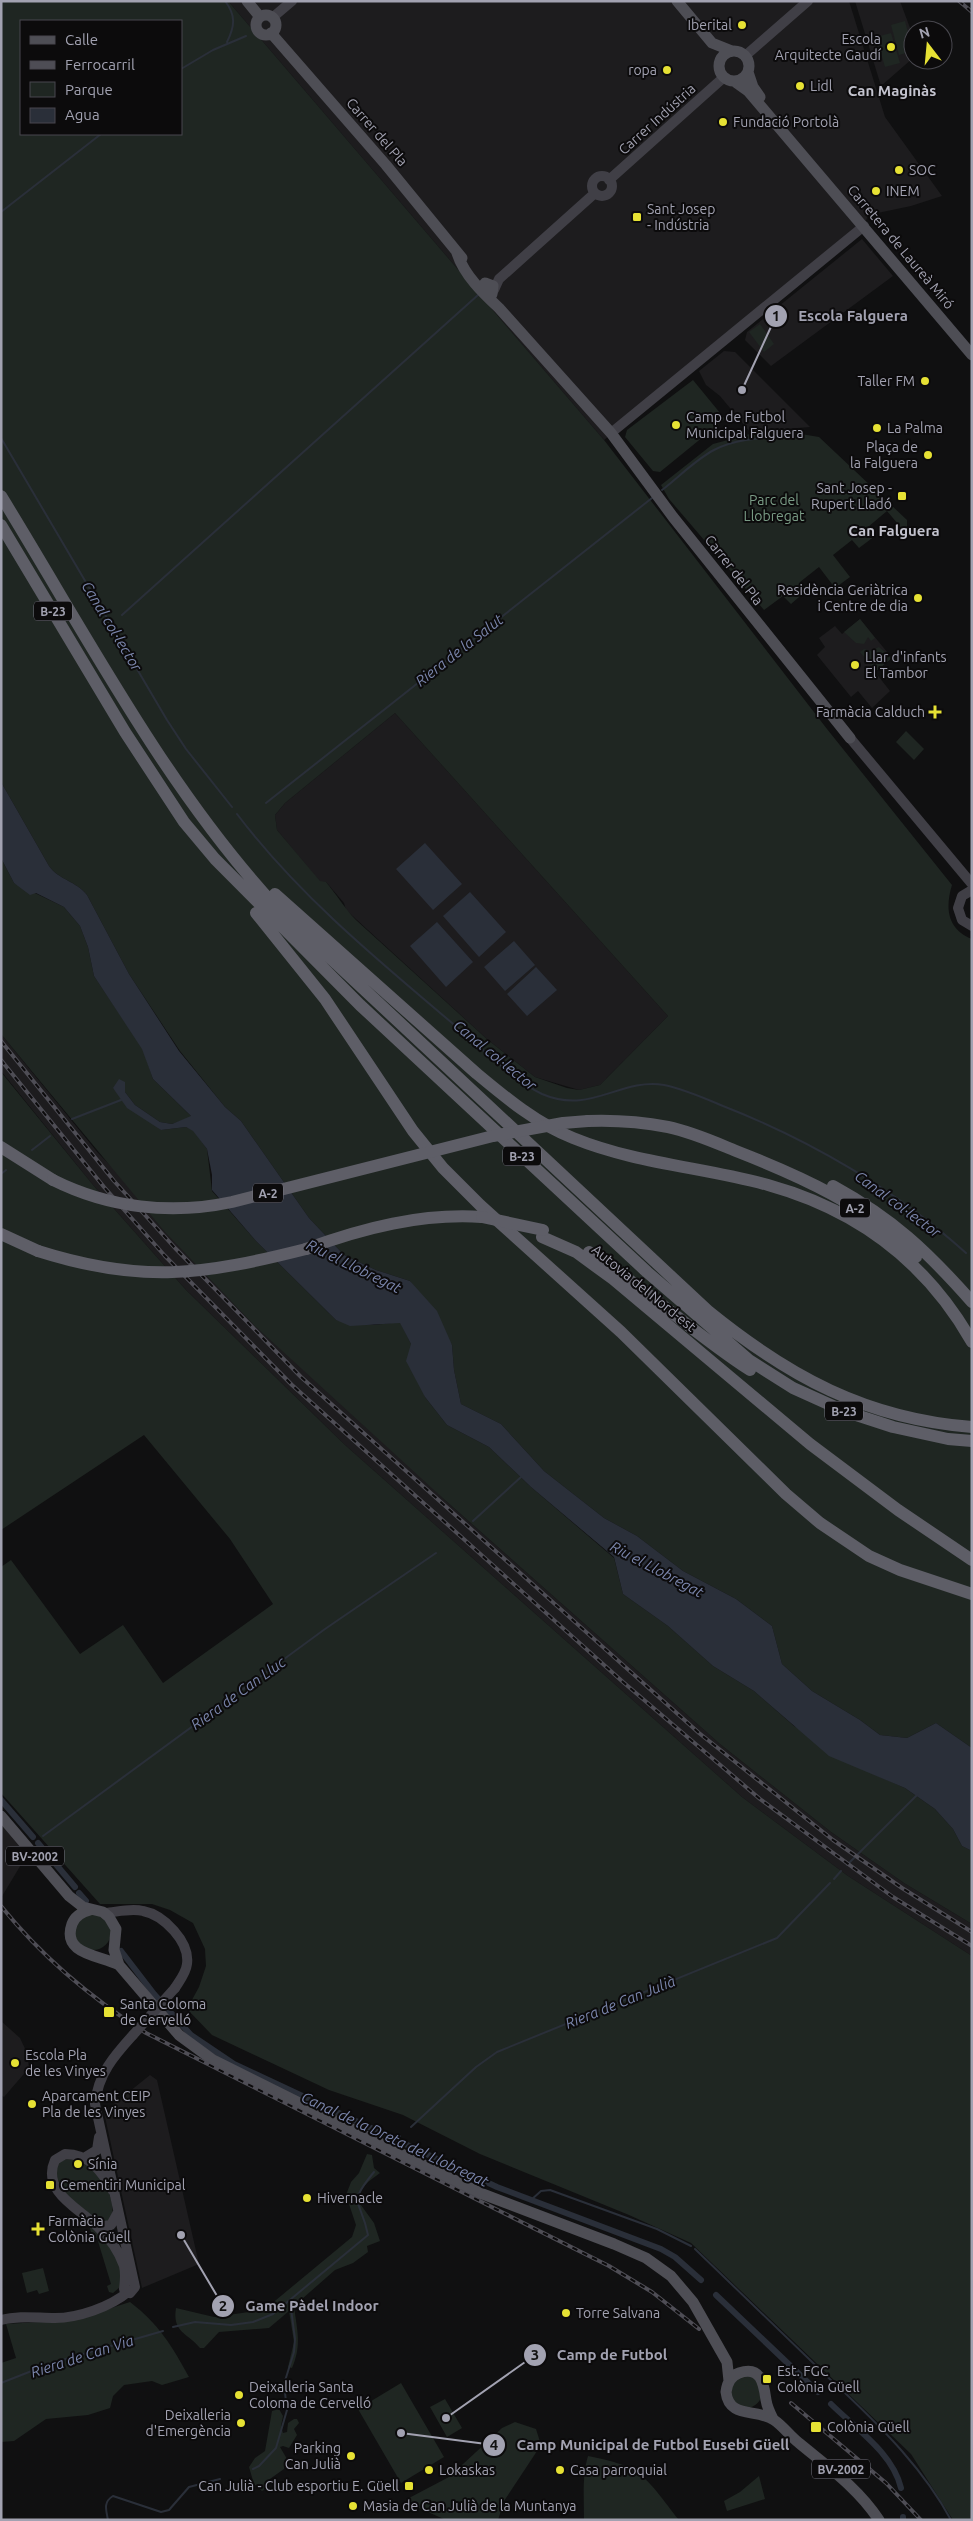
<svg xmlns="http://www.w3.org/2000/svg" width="973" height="2521" viewBox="0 0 973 2521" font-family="Ubuntu,sans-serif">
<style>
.built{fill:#1d1c1e}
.green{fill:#1f2622;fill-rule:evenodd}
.water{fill:#2a2f39}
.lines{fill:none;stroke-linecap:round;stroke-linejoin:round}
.stream{stroke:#2a2f39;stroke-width:2}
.canal{stroke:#2a2f39;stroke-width:6}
.secondary{stroke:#403f46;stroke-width:10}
.primary{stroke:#4e4e55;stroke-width:11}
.highway{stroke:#5e5e67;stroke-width:12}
.rail-casing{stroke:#4e4d55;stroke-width:4}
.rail{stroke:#0c0b0c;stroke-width:2;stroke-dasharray:5.5;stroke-linecap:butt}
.secondary-bridge{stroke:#403f46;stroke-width:10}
.highway-bridge{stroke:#5e5e67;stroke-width:12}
.poi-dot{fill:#e6e134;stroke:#0c0b0c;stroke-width:2}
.labels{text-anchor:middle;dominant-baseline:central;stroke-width:4;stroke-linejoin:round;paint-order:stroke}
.shield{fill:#0c0b0c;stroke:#757580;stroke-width:1}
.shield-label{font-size:12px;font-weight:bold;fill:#a2a2b1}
.poi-label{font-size:14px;fill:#a2a2b1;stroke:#0c0b0c;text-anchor:start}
.street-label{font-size:14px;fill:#a2a2b1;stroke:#0c0b0c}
.park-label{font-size:14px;fill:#7a9c86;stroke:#0c0b0c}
.neighbourhood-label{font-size:15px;font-weight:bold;fill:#c3c3ce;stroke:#0c0b0c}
.water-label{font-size:15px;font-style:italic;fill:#7a85ab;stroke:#0c0b0c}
.leader{fill:none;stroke:#a2a2b1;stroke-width:2}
.callout-dot{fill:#a2a2b1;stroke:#0c0b0c;stroke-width:2}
.mark-label{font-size:15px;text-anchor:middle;font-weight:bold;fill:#111}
.callout-label{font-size:15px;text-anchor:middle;font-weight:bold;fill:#a2a2b1;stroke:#0c0b0c;stroke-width:4;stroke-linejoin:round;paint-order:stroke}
</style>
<rect width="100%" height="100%" fill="#101011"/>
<path class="built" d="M228,1h621l36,116 57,79 -31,10 -43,9 -4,11 -260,214z
M855,1h45l13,35v22l-32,28z
M862,239l31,37 -122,90 -26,-26 2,-8z
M724,351l11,1 75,75 -60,5 -30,-36 -14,-11 -7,-14z
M860,619l32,39 -17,14 15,19 -18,17 -14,-17 -7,6 -34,-42 8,-8 -6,-9 16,-12 7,8z
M395,713l273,303 -68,69 -21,5 -44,-13 -47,-37 -142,-130 -2,-7 -18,-21h-6l-43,-52 -2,-15 10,-12z
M1,1034l97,119 348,348 274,243 111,88 73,51 68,41v32l-124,-80 -106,-79 -397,-352 -159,-155 -93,-105 -92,-114z
M1,1822l27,31 -27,45z
M1,2021l19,17 7,15 2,15 -25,29 -3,-2z
M150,2075l7,5 42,184 -57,24 -38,-176z"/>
<path class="green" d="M1,1h227l376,439 223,289 125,156c-7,23 -5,44 20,54v809l-36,-25 -29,15 -27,-3 -20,-15 -48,-29 -30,-27 -10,-38 -36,-27 -53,-28 -46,-35 -33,-18 -60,-47 -43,-47 -40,-20 -7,-34 -2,-25 -42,-64 -34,-11 -32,-15 -35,-37 -68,-97 -16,-14 -45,-56 -51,-77 -42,-79c-11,-14 -28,-15 -38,-29l-48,-84zM21,21h160v113h-160zM395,713l273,303 -68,69 -21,5 -12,-2 -32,-11 -47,-37 -132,-120c-11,-11 -19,-25 -30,-38l-6,-1 -43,-51 -2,-15 10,-12z
M905,21l8,30 -14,4 -8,-30z
M891,33l9,30 -15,4 -9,-30z
M760,324l14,20 -10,8 -15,-20z
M693,380l32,39 -65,53 -7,-1 -28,-34 2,-7z
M795,433l24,4 88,83v7l-4,3 -16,-19 -19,16 7,9 -16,12 -7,-8 -19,15 17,22 -15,11 -16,-21 -19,15 6,9 -15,13 -8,-8 -19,14 -95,-111 -8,-14 52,-41 37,-10z
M860,619l15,19 -4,3 -3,-4 -4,7 -8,-1 -12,-11z
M879,647l13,11 -16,13 -16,-19 4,-3 6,2z
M906,731l18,18 -10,11 -18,-18z
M1,858l13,25 50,24 16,19 8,21 6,29 49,73 10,30 39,38 -20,7 -12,-2 -25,-17 -10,-13 -12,-4 48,42 25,-3 7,3 14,19 5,42 44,50 80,79 38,5 26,-3 11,22 14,53 22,28 42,22 42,40 83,71 9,36 45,32 45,40 41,25 40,35 75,46 36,16 30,21 18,20 9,17 10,5v73l-68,-41 -73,-51 -111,-88 -274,-243 -191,-175 -90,-94 -164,-198z
M1,1072l92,113 93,105 159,155 397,352 106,79 124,80v564h-19l-42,-66 -220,-211 -62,-28 -149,-61 -77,-39 -74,-25 -117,-55 -25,-26 12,-22 7,-21 -1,-17 -12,-26 -23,-13 -18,-6h-52l-99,-111v-226l10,-7 69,94 43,-29 40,58 110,-79 -43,-65 -86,-104 -143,95z
M75 1932a18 18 0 1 1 36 0a18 18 0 1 1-36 0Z
M367,2154l5,1 2,13 6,5c-11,8 -20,13 -22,28l16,22 6,18 -13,5 1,6 -15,11 -18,7 -41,36c3,25 8,38 -2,62l-4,-1 6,-25 -5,-31 -20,17 -50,4 -15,16h-4c-12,-15 -28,-15 -24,-40l38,9 50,-7 88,-73 4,-12 -10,-30 5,-13 8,-9z
M62,2159c31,-1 55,31 50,61l-10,3c-14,-9 -66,-45 -40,-64z
M89,2225l19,18 13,22 -1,22 -7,6 -4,-1 -2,-6 4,-2 -14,-46 -4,1z
M43,2268l6,23 -10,3 -2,-4 -10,3 -5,-20z
M130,2302c29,22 42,44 59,75l-27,8 -10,-4 -28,4 -11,11 -3,12 -22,7 -42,4 -32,22 -13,1v-79l15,-5 -10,-34 68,-4z
M730 2392a16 16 0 1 1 32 0a16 16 0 1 1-32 0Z
M401,2383l43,74 -43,26 -43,-74z
M445,2399l17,29 -15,9 -17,-30z
M279,2409l4,7 -2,10 2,7 4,-1 1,-9 6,-4h3l2,4 -5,6 3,6 -8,13 -6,-2 -3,1 7,12 -3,10 -17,12 1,7 -6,3 -8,-7 -5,-17 6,-9 10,-7 7,-40z
M515,2422l21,7 5,16 -37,56 -6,19h-52l-34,-15 -3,-7 40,-21 53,-49z
M588,2456c55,10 58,22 91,64h-95c0,-22 -2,-44 4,-64z
M759,2476l6,23 -38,12 -3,-10 16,-9z"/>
<path class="water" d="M1,782l48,84c10,14 27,15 38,29l42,79 50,77 46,56 16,14 68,97 35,37 32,15 34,11 27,30 15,34 2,25 7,34 40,20 43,47 60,47 33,18 46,35 53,28 36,27 10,38 30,27 48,29 20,15 27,3 29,-15 36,25v103l-10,-5 -9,-17 -18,-20 -30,-21 -76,-32 -75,-65 -41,-25 -45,-40 -45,-32 -9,-37 -83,-70 -42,-40 -42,-22 -22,-28 -19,-36 5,-17 -11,-21 -50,3 -14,-6 -80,-79 -44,-51v-15l-5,-26 -14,-18 -7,-4 -25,3 -34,-22 -14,-20 6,-9 6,3v10l10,13 25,17 12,2 19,-8 -38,-37 -11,-30 -48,-73 -6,-29 -8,-21 -16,-19 -28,-14 -6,2 -16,-12 -13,-25z
M425,843l37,41 -29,26 -37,-41z
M470,892l36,40 -27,25 -36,-41z
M437,922l36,40 -27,25 -36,-41z
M514,941l21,24 -30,26 -21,-24z
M536,967l21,23 -30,26 -20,-22z"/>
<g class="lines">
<path class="stream" d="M225,1c11,14 10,25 2,41
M181,69l32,-19 33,-14
M1,212l100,-78
M1,438l166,282 19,29 46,58
M662,490c17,-13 33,-30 52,-40 24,-13 54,-12 80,-14
M122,615l356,-320
M266,803l386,-305
M237,814c62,82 143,148 221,214 23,20 58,54 84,66 49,21 77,-16 122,-9 20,4 40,13 59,21 87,34 173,84 243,147
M72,1119l49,-19
M32,1150l18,-14
M1,1174l5,-4
M473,1521l48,-44
M43,1836l282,-207 111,-76
M847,1865l71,-71
M834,1879l7,-8
M411,2127l65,-60 21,-15 280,-114 53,-55
M394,2144l6,-8
M531,2200l10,-9 9,-1 107,39 34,17
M695,2249l143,138
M173,2327l22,-5 36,3 22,-3 20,-8 95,-79c-7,-37 -22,-29 6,-63
M1,2383l51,-20 111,-32
M844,2392c40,38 80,78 107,128
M253,2469l6,-3 17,-18 11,-38 -3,-26 10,-32 1,-13 -5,-38
M108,2520c-2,-10 -5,-18 5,-24l48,16 8,-2 20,-23 31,-8"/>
<path class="canal" d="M1,1800l32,37
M38,1843l37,44
M79,1893l7,8
M121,1951l33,43 37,41 43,29 263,123 164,62 14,8 26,23
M716,2295l102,97
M831,2404c24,24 62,49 70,84
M903,2517v3"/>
<path class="secondary" d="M272,18l20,-17
M745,56l63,-55
M592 186a10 10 0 1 1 20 0a10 10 0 1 1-20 0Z
M609,180l114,-102
M494,290l5,-11 96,-86
M611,433l253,-207
M850,738l122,146
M972,890l-10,6 -4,12 4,12 10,6
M105,1913c12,-1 26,-5 38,-2 21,4 47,31 44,53 -1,9 -7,16 -12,24
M84,2158l13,-8 2,-13
M113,2191c-11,-19 -23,-37 -48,-37l-10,6c-14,31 23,48 41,65 12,11 23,26 28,41 2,8 1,15 0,23l6,4 5,-6 -40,-183c3,-30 19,-48 38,-69
M98,2227l13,-2 7,-13
M1,2320c18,-5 36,-2 54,-2 23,0 55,-11 73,-26"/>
<path class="primary" d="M247,1l13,16
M677,1l35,42 20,8
M256 25a10 10 0 1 1 20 0a10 10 0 1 1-20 0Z
M271,33l115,132 76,93
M719 66a15 15 0 1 1 30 0a15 15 0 1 1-30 0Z
M748,72l5,15 7,10
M734,81l14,10 224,264
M457,253c7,22 26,40 42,55l112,125 62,84 177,221
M481,290l4,-7 8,3 -1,8 -6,1
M1,1816l68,80 14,11 20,5 6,5 7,12 -2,21 5,15 60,70 34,25 267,133 134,51 32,14 25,18 22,26 34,60 2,19
M90,1910c-8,2 -15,6 -18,14 -11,31 29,31 47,41
M773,2419c-3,-6 -6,-12 -7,-19 -2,-14 -4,-35 -27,-27 -9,3 -12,11 -13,19 3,27 30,16 48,28 9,6 16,16 25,23 29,24 59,45 80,77"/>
<path class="highway" d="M1,496c85,138 166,294 277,413l430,402c80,65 158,108 264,116
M1,525l124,207 59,90 31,37 145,146 287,267 102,88 44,28 51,23 49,16 55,12 24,2
M275,894l201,179c30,25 61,51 97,65 64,26 130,29 195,47 90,25 158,76 204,157
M256,913l69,86 88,132 30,37 37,37 141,127 165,162 34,29 49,33 31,14 72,24
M588,1121c27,-1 54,1 80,6 24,5 46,15 68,24 64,25 132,55 180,106
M1,1147l52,33
M833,1186c60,33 94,65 139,116
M1,1234l37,17
M542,1237l34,15 37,27 197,165 88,66 74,50
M306,1249c57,-21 116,-36 176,-32
M589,1252c57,36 105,82 161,118"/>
<g class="rail-casing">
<path id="rail" d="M959,1l13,11
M1,1041l113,140 61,67 126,129 398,356 134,107 69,48 70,44
M1,1060l103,127 61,69 127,129 331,297 137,117 133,98 79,49
M1,1906c41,51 90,92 145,127l463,233 43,26 47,37
M791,2403l95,80 35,37"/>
</g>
<use href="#rail" class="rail"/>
<path class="secondary-bridge" d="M133,2035l42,-47"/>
<path class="highway-bridge" d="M53,1180c56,28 118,35 179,22l261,-66 70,-13 25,-2
M482,1217l61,13
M38,1251c104,33 165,24 268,-2"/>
</g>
<g class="poi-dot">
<circle cx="742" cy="25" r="5"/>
<circle cx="891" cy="47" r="5"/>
<circle cx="667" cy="70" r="5"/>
<circle cx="800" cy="86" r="5"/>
<circle cx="723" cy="122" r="5"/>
<circle cx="899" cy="170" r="5"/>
<circle cx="876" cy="191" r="5"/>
<rect x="632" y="212" width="10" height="10" rx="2.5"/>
<circle cx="925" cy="381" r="5"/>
<circle cx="676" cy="425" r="5"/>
<circle cx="877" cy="428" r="5"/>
<circle cx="928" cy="455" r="5"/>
<rect x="897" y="491" width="10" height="10" rx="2.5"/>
<circle cx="918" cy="598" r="5"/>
<circle cx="855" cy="665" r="5"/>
<path d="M932.5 704.5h5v5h5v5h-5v5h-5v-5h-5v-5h5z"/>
<rect x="103" y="2006" width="12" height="12" rx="2.5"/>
<circle cx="15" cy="2063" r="5"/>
<circle cx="32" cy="2104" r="5"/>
<circle cx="78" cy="2164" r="5"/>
<rect x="45" y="2180" width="10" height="10" rx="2.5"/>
<circle cx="307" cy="2198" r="5"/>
<path d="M35.5 2221.5h5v5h5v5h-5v5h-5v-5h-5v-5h5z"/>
<circle cx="566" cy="2313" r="5"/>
<rect x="762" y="2374" width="10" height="10" rx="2.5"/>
<circle cx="239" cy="2395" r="5"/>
<circle cx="241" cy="2423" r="5"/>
<rect x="810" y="2421" width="12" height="12" rx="2.5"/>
<circle cx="351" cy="2456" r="5"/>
<circle cx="429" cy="2470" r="5"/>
<circle cx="560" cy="2470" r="5"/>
<rect x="404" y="2481" width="10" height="10" rx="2.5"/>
<circle cx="353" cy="2506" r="5"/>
</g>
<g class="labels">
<g class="shield">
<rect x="34" y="601.5" width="38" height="19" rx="4"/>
<rect x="503" y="1146.5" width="38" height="19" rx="4"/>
<rect x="253" y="1183.5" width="30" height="19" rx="4"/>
<rect x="840" y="1198.5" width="30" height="19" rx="4"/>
<rect x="825" y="1401.5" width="38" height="19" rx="4"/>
<rect x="6" y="1846.5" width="58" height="19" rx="4"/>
<rect x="812" y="2459.5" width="58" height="19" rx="4"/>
</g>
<g class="shield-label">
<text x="53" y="611">B-23</text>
<text x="522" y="1156">B-23</text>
<text x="268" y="1193">A-2</text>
<text x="855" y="1208">A-2</text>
<text x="844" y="1411">B-23</text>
<text x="35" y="1856">BV-2002</text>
<text x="841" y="2469">BV-2002</text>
</g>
<g class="poi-label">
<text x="732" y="25" text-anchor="end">Iberital</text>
<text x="881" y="39" text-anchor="end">Escola<tspan x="881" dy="16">Arquitecte Gaudí</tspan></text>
<text x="657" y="70" text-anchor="end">ropa</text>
<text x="810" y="86">Lidl</text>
<text x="733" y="122">Fundació Portolà</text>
<text x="909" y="170">SOC</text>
<text x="886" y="191">INEM</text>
<text x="647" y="209">Sant Josep<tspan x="647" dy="16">- Indústria</tspan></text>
<text x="915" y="381" text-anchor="end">Taller FM</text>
<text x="686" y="417">Camp de Futbol<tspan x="686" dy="16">Municipal Falguera</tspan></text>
<text x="887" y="428">La Palma</text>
<text x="918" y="447" text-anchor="end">Plaça de<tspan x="918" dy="16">la Falguera</tspan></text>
<text x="892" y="488" text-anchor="end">Sant Josep -<tspan x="892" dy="16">Rupert Lladó</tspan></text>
<text x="908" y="590" text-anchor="end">Residència Geriàtrica<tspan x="908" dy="16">i Centre de dia</tspan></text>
<text x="865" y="657">Llar d'infants<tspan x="865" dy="16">El Tambor</tspan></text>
<text x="925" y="712" text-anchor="end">Farmàcia Calduch</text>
<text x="120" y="2004">Santa Coloma<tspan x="120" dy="16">de Cervelló</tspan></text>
<text x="25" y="2055">Escola Pla<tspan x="25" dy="16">de les Vinyes</tspan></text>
<text x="42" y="2096">Aparcament CEIP<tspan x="42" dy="16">Pla de les Vinyes</tspan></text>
<text x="88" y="2164">Sínia</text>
<text x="60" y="2185">Cementiri Municipal</text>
<text x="317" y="2198">Hivernacle</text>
<text x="48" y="2221">Farmàcia<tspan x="48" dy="16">Colònia Güell</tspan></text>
<text x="576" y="2313">Torre Salvana</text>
<text x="777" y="2371">Est. FGC<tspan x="777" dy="16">Colònia Güell</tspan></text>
<text x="249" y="2387">Deixalleria Santa<tspan x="249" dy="16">Coloma de Cervelló</tspan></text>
<text x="231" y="2415" text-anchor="end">Deixalleria<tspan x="231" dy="16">d'Emergència</tspan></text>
<text x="827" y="2427">Colònia Güell</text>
<text x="341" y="2448" text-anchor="end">Parking<tspan x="341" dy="16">Can Julià</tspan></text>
<text x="439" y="2470">Lokaskas</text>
<text x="570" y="2470">Casa parroquial</text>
<text x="399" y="2486" text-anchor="end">Can Julià - Club esportiu E. Güell</text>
<text x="363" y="2506">Masia de Can Julià de la Muntanya</text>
</g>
<g class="street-label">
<text transform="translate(657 119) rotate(-42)">Carrer Indústria</text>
<text transform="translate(377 132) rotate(49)">Carrer del Pla</text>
<text transform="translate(901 247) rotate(50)">Carretera de Laureà Miró</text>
<text transform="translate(734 570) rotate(52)">Carrer del Pla</text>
<text transform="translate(644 1288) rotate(39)">Autovia del Nord-est</text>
</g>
<g class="park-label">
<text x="774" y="500">Parc del<tspan x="774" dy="16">Llobregat</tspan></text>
</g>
<g class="neighbourhood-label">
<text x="892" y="90">Can Maginàs</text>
<text x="894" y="530">Can Falguera</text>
</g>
<g class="water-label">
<text transform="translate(112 626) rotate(59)">Canal col·lector</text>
<text transform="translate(459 650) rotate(-38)">Riera de la Salut</text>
<text transform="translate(495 1055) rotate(39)">Canal col·lector</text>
<text transform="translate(898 1204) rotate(36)">Canal col·lector</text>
<text transform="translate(354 1266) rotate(26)">Riu el Llobregat</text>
<text transform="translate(657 1569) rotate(28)">Riu el Llobregat</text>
<text transform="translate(238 1693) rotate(-36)">Riera de Can Lluc</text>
<text transform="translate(620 2002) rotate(-22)">Riera de Can Julià</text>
<text transform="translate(395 2139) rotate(25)">Canal de la Dreta del Llobregat</text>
<text transform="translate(82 2356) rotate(-18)">Riera de Can Via</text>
</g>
</g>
<path class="leader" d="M742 390L776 316M181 2235L223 2306M446 2418L535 2355M401 2433L494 2445"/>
<g class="callout-dot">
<circle cx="742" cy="390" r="5"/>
<circle cx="181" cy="2235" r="5"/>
<circle cx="446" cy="2418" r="5"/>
<circle cx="401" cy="2433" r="5"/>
<circle cx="776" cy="316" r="12"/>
<circle cx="223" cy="2306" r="12"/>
<circle cx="535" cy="2355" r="12"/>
<circle cx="494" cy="2445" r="12"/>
</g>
<g class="mark-label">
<text x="776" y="321">1</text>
<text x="223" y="2311">2</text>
<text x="535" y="2360">3</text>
<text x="494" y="2450">4</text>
</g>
<g class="callout-label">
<text x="853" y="321">Escola Falguera</text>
<text x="312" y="2311">Game Pàdel Indoor</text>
<text x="612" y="2360">Camp de Futbol</text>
<text x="653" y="2450">Camp Municipal de Futbol Eusebi Güell</text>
</g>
<rect width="973" height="2521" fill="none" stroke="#a2a2b1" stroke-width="5"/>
<rect x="20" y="20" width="162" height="115" fill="#0c0b0c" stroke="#48474e"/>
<rect x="30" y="36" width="25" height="8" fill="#4e4e55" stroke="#48474e"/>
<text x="65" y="45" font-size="15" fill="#a2a2b1">Calle</text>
<rect x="30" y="61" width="25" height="8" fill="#4e4d55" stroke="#48474e"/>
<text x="65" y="70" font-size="15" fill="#a2a2b1">Ferrocarril</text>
<rect x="30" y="82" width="25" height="15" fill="#1f2622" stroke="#48474e"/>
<text x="65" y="95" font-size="15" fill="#a2a2b1">Parque</text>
<rect x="30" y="108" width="25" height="15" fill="#2a2f39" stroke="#48474e"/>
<text x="65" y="120" font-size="15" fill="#a2a2b1">Agua</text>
<g transform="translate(928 45) rotate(344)"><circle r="24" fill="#0c0b0c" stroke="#48474e"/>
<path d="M0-4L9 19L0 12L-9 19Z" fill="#e6e134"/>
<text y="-8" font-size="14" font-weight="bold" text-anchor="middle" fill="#a2a2b1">N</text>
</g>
</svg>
